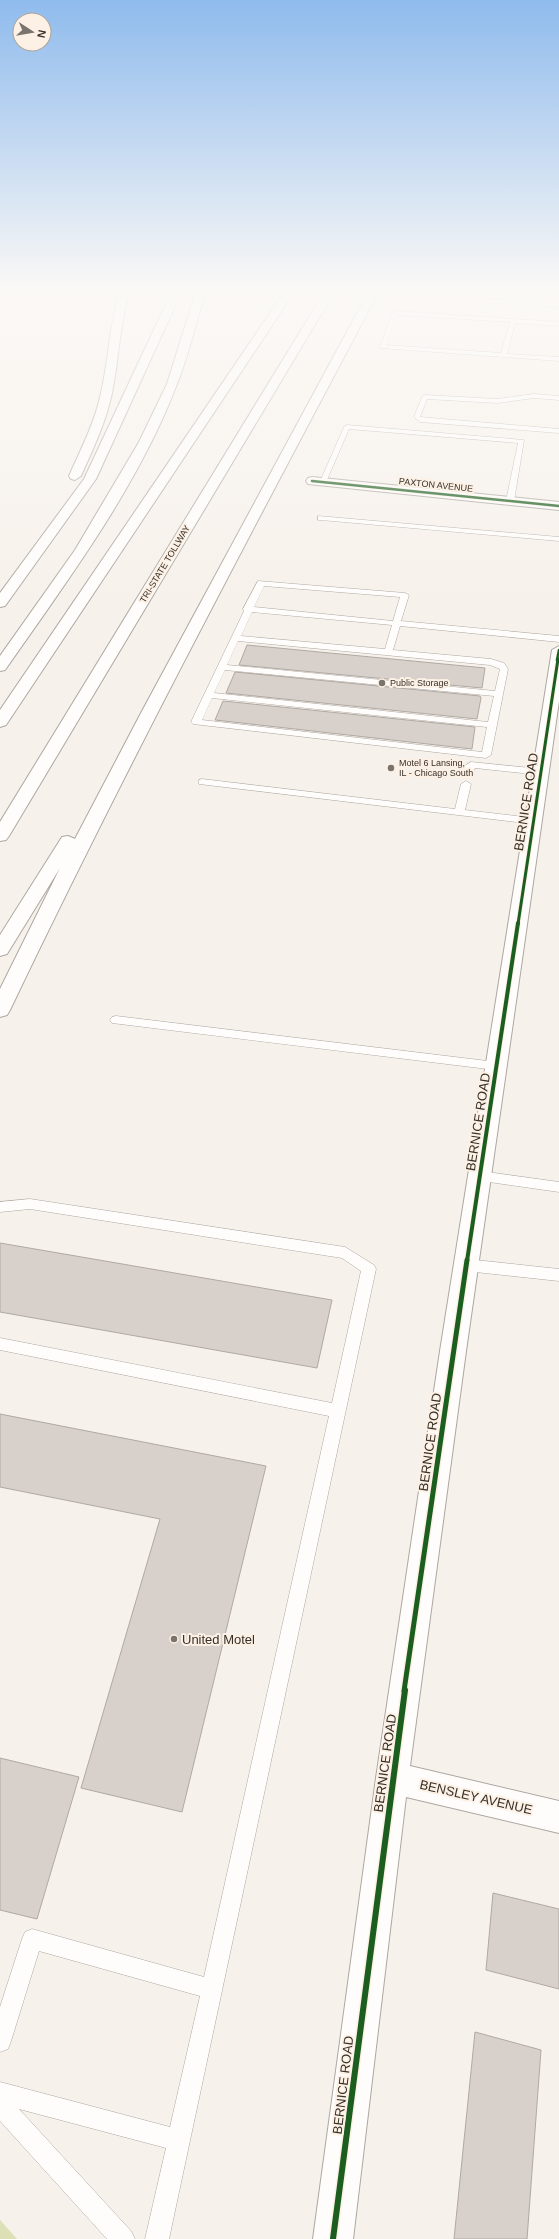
<svg xmlns="http://www.w3.org/2000/svg" width="559" height="2239" viewBox="0 0 559 2239" font-family="Helvetica,sans-serif">
<style>
.green{fill:#dbe1b5}
.building{fill:#d7d0cb;stroke:#b0a9a3}
.lines{fill:none;stroke-linecap:round;stroke-linejoin:round}
.service-casing{stroke:#ada7a0;stroke-width:1}
.minor-casing{stroke:#ada7a0;stroke-width:2}
.motorway-casing{stroke:#ada7a0;stroke-width:2}
.service{fill:#fefdfc;fill-rule:evenodd}
.minor{fill:#fefdfc;fill-rule:evenodd}
.motorway{fill:#fefdfc;fill-rule:evenodd}
.cycleway-far4-casing{stroke:#fdf1e5;stroke-width:4}
.cycleway-far3-casing{stroke:#fdf1e5;stroke-width:5}
.cycleway-far2-casing{stroke:#fdf1e5;stroke-width:6}
.cycleway-far1-casing{stroke:#fdf1e5;stroke-width:8}
.cycleway-casing{stroke:#fdf1e5;stroke-width:9}
.cycleway-far4{stroke:#1b5e20;stroke-width:2.5}
.cycleway-far3{stroke:#1b5e20;stroke-width:3}
.cycleway-far2{stroke:#1b5e20;stroke-width:4}
.cycleway-far1{stroke:#1b5e20;stroke-width:5}
.cycleway{stroke:#1b5e20;stroke-width:6}
.poi-dot{fill:#7a746c;stroke:#fdf1e5;stroke-width:1.5}
.labels{text-anchor:middle;dominant-baseline:central;stroke-width:4;stroke-linejoin:round;paint-order:stroke}
.far-street-label{font-size:9px;fill:#373028;stroke:#fdf1e5}
.far-poi-label{font-size:9px;fill:#373028;stroke:#fdf1e5;text-anchor:start}
.near-street-label{font-size:13px;fill:#373028;stroke:#fdf1e5}
.near-poi-label{font-size:13px;fill:#373028;stroke:#fdf1e5;text-anchor:start}
</style>
<rect width="100%" height="100%" fill="#f7f1eb"/>
<path class="green" d="M0,2220l17,19h-17z"/>
<path class="building" d="M247,645l238,23 -3,20 -243,-23z
M235,672l245,24 1,2 -4,21 -251,-26z
M223,701l252,26 -3,22 -257,-29z
M0,1243l332,57 -15,68 -317,-56z
M0,1414l266,52 -84,346 -101,-24 79,-269 -160,-32z
M0,1758l79,19 -42,142 -37,-9z
M493,1893l66,16v80l-73,-19z
M475,2032l66,18 -14,189h-73z"/>
<g class="lines">
<g class="service-casing">
<path id="service" d="M490,299l69,4v4l-67,-4 -3,9h-4l2,-11z
M395,311l164,11v4l-44,-3 -8,31 52,3v4l-179,-13 12,-35zM397,315l113,7 -9,31 -115,-8z
M534,394l25,2v4l-25,-2 -37,5 -70,-4 -7,18 139,12v4l-139,-11 -6,-5 8,-20 3,-2 72,4z
M347,425l177,15 -10,61 -4,2 -4,-2 12,-58 -169,-14 -23,53 -7,2 25,-57z
M318,516l241,21v4l-238,-21h-3z
M258,581l147,12 4,2 -8,26 158,15v6l-159,-16 -7,24 98,9 13,4 4,6 -17,86 -5,3 -293,-34 -2,-2 53,-111 -1,-2zM264,586l136,11 -7,24 -139,-14zM252,612l140,13 -7,24 -144,-13zM238,641l252,24 10,4 -5,22 -268,-26zM225,670l269,26 -6,26 -274,-29zM212,698l275,29 -5,25 -280,-32z
M471,762l70,7 5,3 -5,3 -66,-7 -3,6h-6l-2,-2 2,-7z
M202,779l253,30 6,-25 5,-3 5,3 -6,26 68,8 5,3 -5,3 -334,-40v-4z
M116,1016l380,46 6,4 -6,4 -384,-47 -2,-3 2,-3z
M480,1171l79,11v10l-84,-12 -2,-4 2,-4z
M30,1199l315,48 29,18 2,4 -207,970h-24l21,-91 -147,-39 112,122 4,8h-28l-107,-118v-39l170,45 30,-131 -161,-45 -28,90 -3,8 -8,3v-45l22,-68 3,-7 7,-3 172,48 125,-561 -329,-66v-12l332,65 29,-132 -19,-13 -312,-49 -30,3v-10z
M466,1259l93,10v12l-93,-10 -5,-2 -2,-4 2,-4z"/>
</g>
<g class="minor-casing">
<path id="minor" d="M312,477l247,25v8l-251,-26 -2,-3 2,-3z
M559,646v55l-93,650 -56,415 149,35v32l-153,-36 -53,442h-40l63,-461 64,-427 112,-701z"/>
</g>
<g class="motorway-casing">
<path id="motorway" d="M120,291h10c-11,34 -11,68 -18,102 -6,29 -19,56 -31,83l-6,4 -4,-1 -2,-3c12,-27 26,-54 32,-83 8,-34 8,-68 19,-102z
M172,291h10l-86,188 -91,127 -5,1v-14l84,-114z
M196,291h10c-10,31 -17,63 -29,93 -39,103 -110,197 -172,286l-5,1v-15l75,-106 64,-108 28,-58z
M285,291h10l-287,431 -2,3 -6,2v-17z
M325,291h10l-326,545 -3,4 -6,1v-19z
M369,291h10c-126,238 -253,476 -369,719l-3,5 -7,2v-28l60,-121 -53,86 -7,2v-21l62,-98 6,-1 7,3 66,-126z"/>
</g>
<use href="#service" class="service"/>
<use href="#minor" class="minor"/>
<use href="#motorway" class="motorway"/>
<g class="cycleway-far4-casing">
<path id="cycleway-far4" d="M312,481l247,25
M557,660l2,-10"/>
</g>
<g class="cycleway-far3-casing">
<path id="cycleway-far3" d="M518,924l40,-265"/>
</g>
<g class="cycleway-far2-casing">
<path id="cycleway-far2" d="M467,1261l51,-338"/>
</g>
<g class="cycleway-far1-casing">
<path id="cycleway-far1" d="M404,1691l63,-431"/>
</g>
<g class="cycleway-casing">
<path id="cycleway" d="M333,2239l72,-549"/>
</g>
<use href="#cycleway-far4" class="cycleway-far4"/>
<use href="#cycleway-far3" class="cycleway-far3"/>
<use href="#cycleway-far2" class="cycleway-far2"/>
<use href="#cycleway-far1" class="cycleway-far1"/>
<use href="#cycleway" class="cycleway"/>
</g>
<linearGradient id="sky" x2="0" y2="1"><stop stop-color="#8fbbed"/><stop offset="0.48" stop-color="#fbf9f6"/><stop offset="1" stop-color="#fbf9f6" stop-opacity="0"/></linearGradient>
<rect width="559" height="605" fill="url(#sky)"/>
<g class="poi-dot">
<circle cx="382" cy="683" r="4"/>
<circle cx="391" cy="768" r="4"/>
<circle cx="174" cy="1639" r="4"/>
</g>
<g class="labels">
<g class="far-street-label">
<text transform="translate(436 485) rotate(6)">PAXTON AVENUE</text>
<text transform="translate(165 564) rotate(-59)">TRI-STATE TOLLWAY</text>
</g>
<g class="far-poi-label">
<text x="390" y="683">Public Storage</text>
<text x="399" y="763">Motel 6 Lansing,<tspan x="399" dy="10">IL - Chicago South</tspan></text>
</g>
<g class="near-street-label">
<text transform="translate(526 802) rotate(-81)">BERNICE ROAD</text>
<text transform="translate(478 1122) rotate(-81)">BERNICE ROAD</text>
<text transform="translate(430 1442) rotate(-82)">BERNICE ROAD</text>
<text transform="translate(385 1763) rotate(-82)">BERNICE ROAD</text>
<text transform="translate(476 1797) rotate(13)">BENSLEY AVENUE</text>
<text transform="translate(343 2085) rotate(-83)">BERNICE ROAD</text>
</g>
<g class="near-poi-label">
<text x="182" y="1639">United Motel</text>
</g>
</g>
<g transform="translate(32 32) rotate(102)"><circle r="19" fill="#fdf1e5" stroke="#aea499"/>
<path d="M0-3L7 15L0 10L-7 15Z" fill="#7a746c"/>
<text y="-6" font-size="11" font-weight="bold" text-anchor="middle" fill="#373028">N</text>
</g>
</svg>
